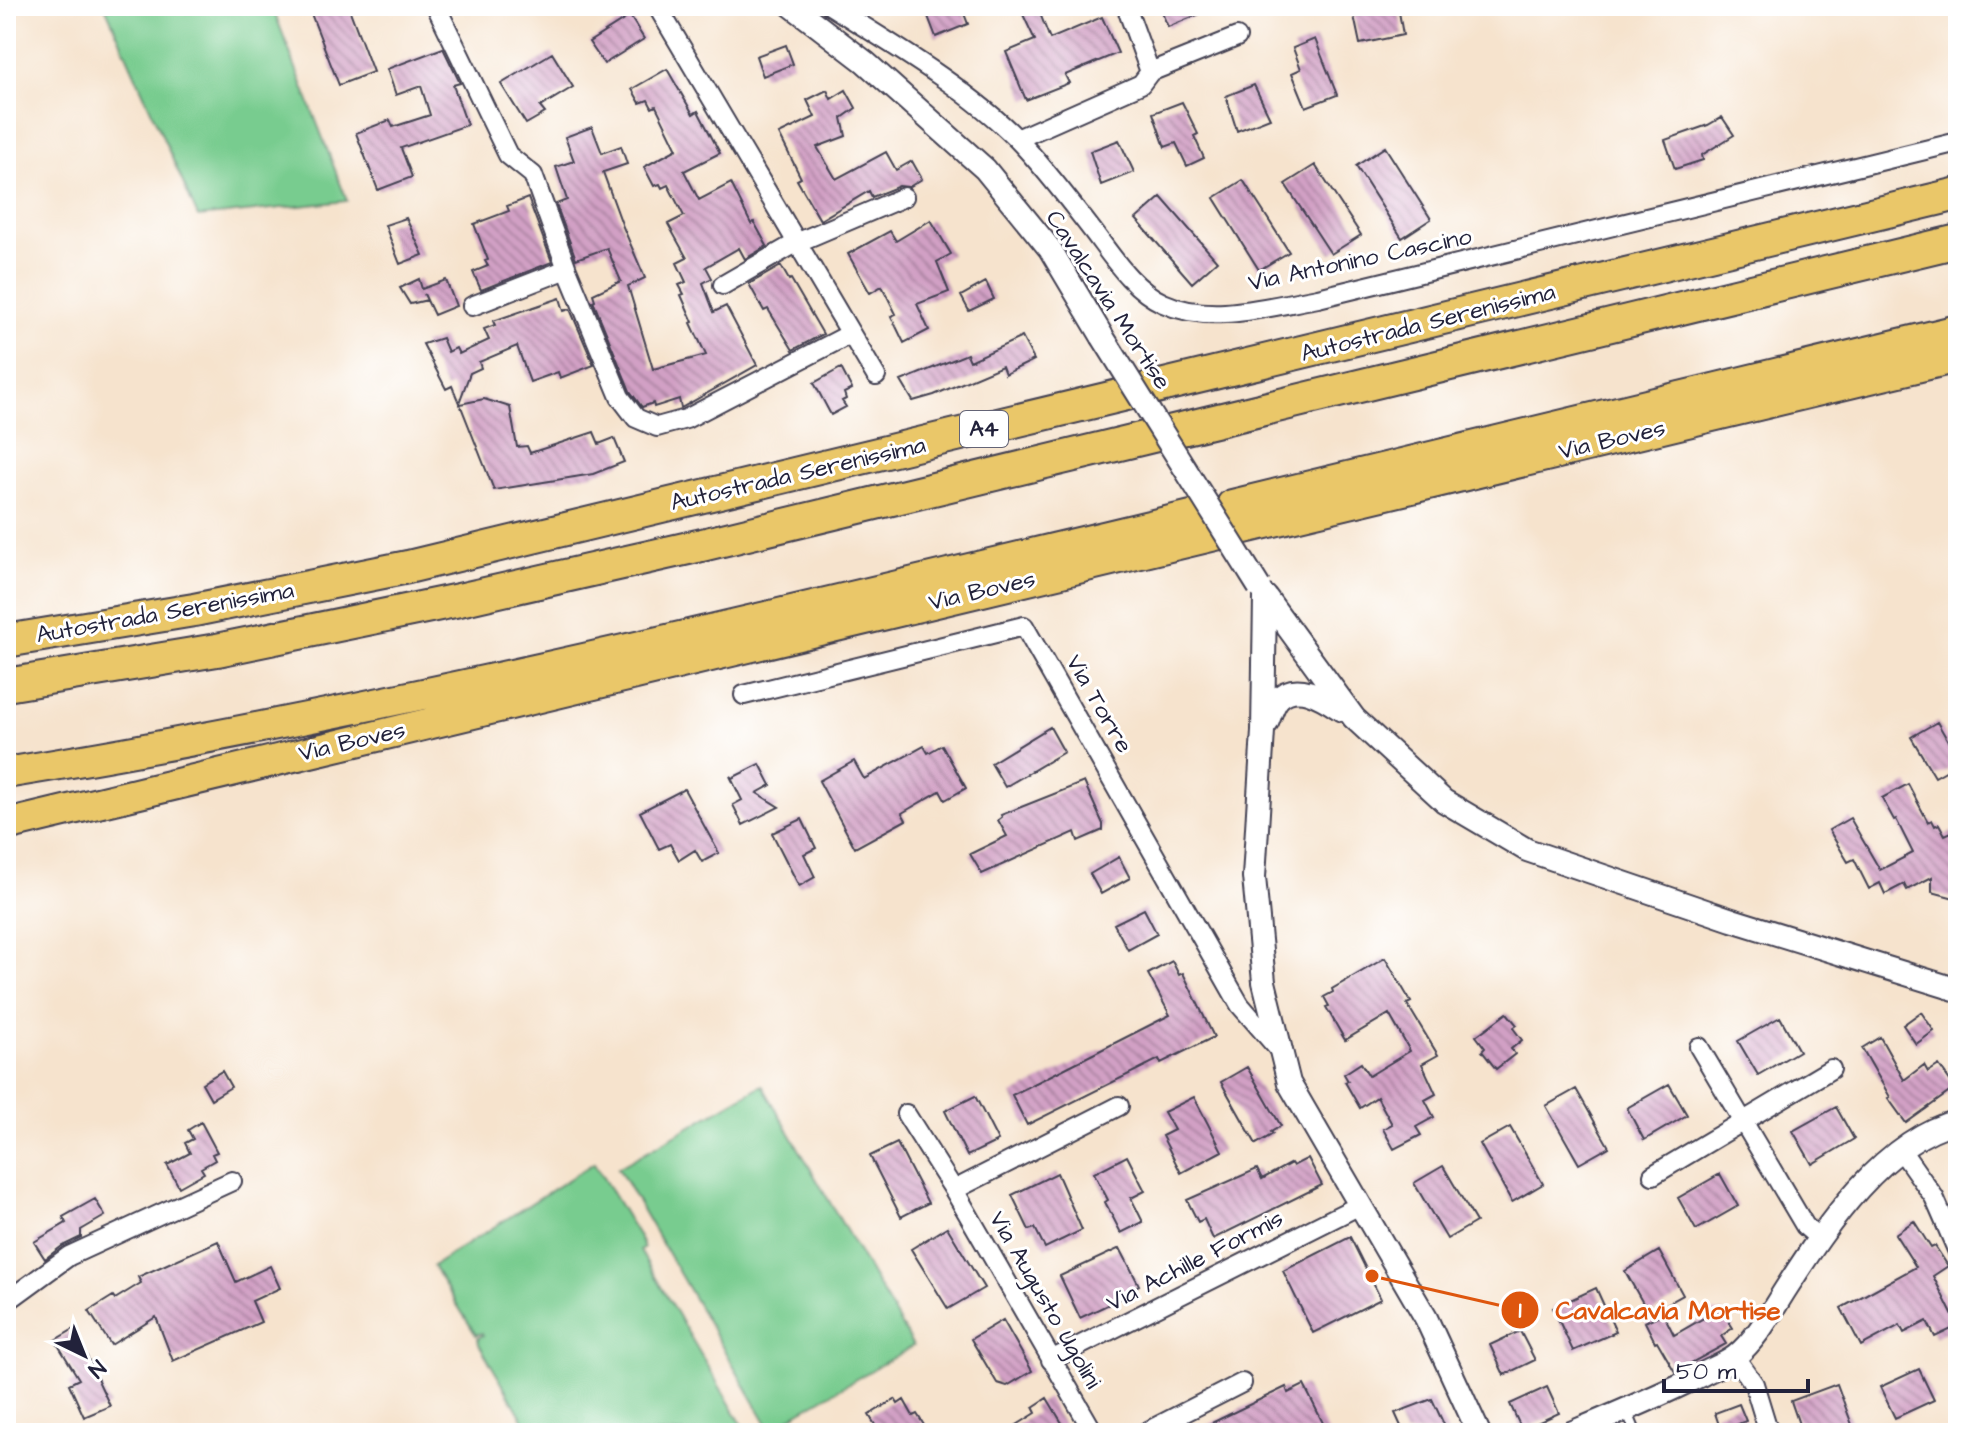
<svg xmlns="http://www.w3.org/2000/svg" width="1964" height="1439" viewBox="0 0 1964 1439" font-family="'Architects Daughter',sans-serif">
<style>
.green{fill:#78cc8f;stroke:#4d7765;stroke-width:2}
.building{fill:url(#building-back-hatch)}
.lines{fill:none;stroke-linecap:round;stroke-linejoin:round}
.service-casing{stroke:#423f51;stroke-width:13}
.minor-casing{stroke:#423f51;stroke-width:22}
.tertiary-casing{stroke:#423f51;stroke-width:26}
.trunk-casing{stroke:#423f51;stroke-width:34}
.motorway-casing{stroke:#423f51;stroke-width:36}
.service{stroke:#fff;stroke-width:9}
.minor{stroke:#fff;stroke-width:18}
.tertiary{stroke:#fff;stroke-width:22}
.trunk{stroke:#eac769;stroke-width:30}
.motorway{stroke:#eac769;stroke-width:32}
.tertiary-bridge-casing{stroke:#423f51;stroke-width:26;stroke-linecap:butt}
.tertiary-bridge{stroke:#fff;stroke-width:22}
.labels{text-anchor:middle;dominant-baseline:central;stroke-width:6;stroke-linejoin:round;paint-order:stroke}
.shield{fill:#fff;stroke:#646476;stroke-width:2}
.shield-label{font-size:22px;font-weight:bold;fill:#22223b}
.street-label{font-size:24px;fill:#22223b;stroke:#fff}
.leader{fill:none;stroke:#de560e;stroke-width:3}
.callout-dot{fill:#de560e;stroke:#fff;stroke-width:3}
.mark-label{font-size:24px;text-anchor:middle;font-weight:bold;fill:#fff}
.callout-label{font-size:26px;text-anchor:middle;font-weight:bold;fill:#de560e;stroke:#fff;stroke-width:6;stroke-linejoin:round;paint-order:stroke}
</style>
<defs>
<pattern id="building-back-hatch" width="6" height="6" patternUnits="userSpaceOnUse" patternTransform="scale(2)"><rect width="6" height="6" fill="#d2a0c5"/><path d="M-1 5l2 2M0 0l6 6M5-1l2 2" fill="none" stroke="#aa82a1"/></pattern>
</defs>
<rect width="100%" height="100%" fill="#fff"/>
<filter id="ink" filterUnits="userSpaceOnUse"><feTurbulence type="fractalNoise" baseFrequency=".0125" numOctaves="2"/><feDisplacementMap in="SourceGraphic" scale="16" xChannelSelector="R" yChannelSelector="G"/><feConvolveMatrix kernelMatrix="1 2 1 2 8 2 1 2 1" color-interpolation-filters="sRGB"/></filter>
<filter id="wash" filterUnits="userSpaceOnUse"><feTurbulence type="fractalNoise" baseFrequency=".006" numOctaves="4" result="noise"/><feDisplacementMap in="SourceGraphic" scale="32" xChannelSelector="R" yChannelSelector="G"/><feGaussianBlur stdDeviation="1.8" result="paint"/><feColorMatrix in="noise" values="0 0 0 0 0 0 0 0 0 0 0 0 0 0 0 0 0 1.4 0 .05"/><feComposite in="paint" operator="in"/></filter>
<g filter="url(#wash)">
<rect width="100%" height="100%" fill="#f6e3cd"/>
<path class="green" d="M105,6h167l75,195 -149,16z
M762,1085l151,261 -143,83 -152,-261z
M594,1163l45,74 5,11 -4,3 107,182h-216l-52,-89 -1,-6 5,-3 -1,-2 -6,2 -43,-69z"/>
<g id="blocks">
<path class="building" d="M308,6h40l25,66 -34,13z
M924,6h37l7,18 -32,13z
M1019,6h18l13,33 52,-22 16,36 -53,22 4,8 -43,17 -20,-48 29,-12z
M1159,6h60l-51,21z
M1352,6h46l5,29 -43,9z
M630,16l14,23 -40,25 -15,-22z
M1315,39l22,56 -31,12 -14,-34 9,-4 -8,-21z
M786,45l7,19 -30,12 -7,-20z
M443,48l17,35 -7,2 14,40 -66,23 11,29 -34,13 -22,-57 34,-13 3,7 37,-12 -9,-29 -25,9 -9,-26z
M552,53l21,34 -33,20 5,6 -19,11 -25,-40z
M667,69l26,45 5,-3 22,42 -36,18 15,29 32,-17 20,41 3,-2 13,24 -22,13 -6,-11 -33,19 6,11 -9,5 11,29 12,-6 31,59 -76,43 -2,-9 -25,8 -1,-4 -11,4 -12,-16 -37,-90 2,-1 -2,-6 28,-13 -14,-33 -31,11 -20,-55 11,-4 -11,-33 18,-6 -9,-24 27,-10 10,26 19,-7 6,18 -24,8 20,55 22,51 -17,8 25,83 53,-14 -15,-32 2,-1 -12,-27 3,-1 -5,-9 7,-3 -9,-19 10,-5 -19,-34 16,-8 -16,-31 -6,3 -2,-4 -6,2 -10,-19 33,-18 -21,-43 -4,2 -4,-8 -8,3 -8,-14z
M1254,85l16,33 -33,13 -11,-35z
M827,90l4,9 15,-9 10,18 -14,10 4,18 -29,11 19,32 50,-27 10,18 16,-9 10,18 -13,8 -10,-1 -27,11 -3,-6 -49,29 -23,-40 4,-2 -22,-44 36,-17 -8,-17z
M1182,102l16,32 -4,2 10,22 -17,8 -11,-23 -11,4 -12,-34z
M1722,117l12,18 -32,20 1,5 -28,9 -10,-29 43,-15z
M1119,140l15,32 -33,13 -11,-34z
M1385,147l46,72 -29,19 -46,-72z
M1315,165l46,70 -30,19 -46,-70z
M1243,180l46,72 -30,18 -45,-72z
M1161,197l56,64 -25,22 -56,-64z
M528,198l24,64 -71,28 -8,-18 15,-6 -3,-5 3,-1 -14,-36 35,-13 -2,-5z
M406,218l17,37 -23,9 -15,-39z
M931,220l20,34 -14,8 12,30 -32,12 12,26 -25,13 -13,-27 5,-2 -14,-28 -12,7 -22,-39 42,-23 6,10z
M781,266l8,14 2,-1 32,55 -30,16 -25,-41 -4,2 -15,-27z
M419,279l3,10 24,-9 10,26 -22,9 -10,-21 3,6 -17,4 -10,-16z
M986,282l8,17 -25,12 -8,-15z
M560,298l4,13 6,-2 24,56 -34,13 -2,-6 -28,10 -13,-36 -38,16 2,6 -11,5 -11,30 -7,-17 -6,3 -23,-45 19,-6 6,14 8,-4 3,6 30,-14 -5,-11 11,-4 -2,-4z
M1022,337l12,23 -29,14 -3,-8 -68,29 -21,6 -12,-20 66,-27 3,7z
M841,368l11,21 -8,4 2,6 -4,2 4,6 -15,8 -17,-32z
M484,399l26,8 7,40 10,-1 3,7 64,-21 5,12 15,-6 10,24 -31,12 -99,16 -34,-86z
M1937,722l21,36v6l-23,13 -24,-40z
M1050,727l14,25 -59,35 -14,-24z
M942,745l24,43 -21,12 -5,-9 -38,22 4,7 -51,28 -36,-67 35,-20 10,18 60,-33 4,7z
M760,764l11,21 -14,8 22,14 -36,18 -10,-20 9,-5 -12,-24 2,2z
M1084,782l19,42v6l-25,11 -3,-9 -93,42 -12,-20 37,-18 -9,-16 4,-3 -1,-2z
M1908,784l20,38 4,-2 3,6 4,-2 6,11 13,-6v70l-26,-7v-15l-25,13 -3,-6 -19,10 -5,-11 -11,6 -15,-30 -6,3 -19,-32 21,-12 30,52 33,-17 -17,-34 -2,1 -12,-22z
M684,789l35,64 -17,9 -7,-12 -16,10 -9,-16 -11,5 -19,-37z
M802,819l14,29 -12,6 11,23 -16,9 -27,-53z
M1119,857l11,21 -29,16 -11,-20z
M1144,909l13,25 -29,16 -14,-26z
M1385,958l26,44 -4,2 31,51 -16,9 14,30 -11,6 9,17 -18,10 5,8 -27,14 -11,-20 9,-5 -15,-27 -17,11 -15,-26 3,-1 -4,-7 17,-11 8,13 41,-25 -21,-37 -44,26 -19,-33 3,-1 -5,-9 9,-5 -1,-3z
M1172,961l7,14 4,-2 31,64 -53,26 -2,-4 -132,66 -15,-30 158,-80 -22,-41z
M1921,1012l13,19 -18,13 -13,-19z
M1507,1013l10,12 -4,3 9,12 -11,9 4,5 -19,15 -14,-18 3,-3 -9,-12z
M1780,1017l19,34 -41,24 -20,-34z
M1880,1037l24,43 20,-15 4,7 11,-7 16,23 -49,35 -18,-25 2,-1 -28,-49z
M1247,1067l34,59 -10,6 2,2 -17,10 -35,-62z
M222,1071l9,16 -20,12 -9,-16z
M1669,1084l18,31 -43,25 -17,-32z
M1576,1089l33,58 -30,17 -33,-58z
M975,1096l23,45 -31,15 -22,-45z
M1194,1097l28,54 -41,22 -19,-37 12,-6 -10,-18z
M1836,1107l18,32 -42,25 -19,-33z
M201,1122l16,30 -5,2 3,6 -14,8 3,5 -25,14 -12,-22 23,-12 -5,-10 8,-4 -5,-9z
M1510,1127l33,57 -31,18 -32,-58z
M897,1143l31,60 -27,14 -31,-61z
M1127,1156l18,35 -14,7 12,24 -22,11 -16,-31 3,-2 -14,-27z
M1308,1158l14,27 -109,54 -9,-20 -6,3 -11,-22 70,-31 5,10 29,-16 2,3z
M1443,1166l33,56 -29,17 -33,-56z
M1057,1173l25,57 -37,18 -10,-20 -6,2 -17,-35z
M1720,1174l18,32 -42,24 -18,-32z
M95,1199l10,17 -24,14v7l-19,9 -17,13 -11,-17 32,-19 -3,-6z
M1914,1221l17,27 4,-2 13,20 -15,10 25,50 -23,11 -8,-16 -23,12 -4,-8 -39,21 -20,-38 75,-41 -21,-33z
M947,1227l37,61 -36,21 -37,-60z
M1350,1237l31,62 -68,34 -30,-62z
M218,1241l18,41 34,-16 10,22 -28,13 9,21 -88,39 -17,-44 -45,28 -22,-34 24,-15 2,3 26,-16 -3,-6z
M1120,1248l19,37 -20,11 1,3 -40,19 -20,-42z
M1659,1251l24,44 -34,19 -24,-43z
M1596,1288l20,44 -43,19 -20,-43z
M1716,1311l2,2 4,-2 11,17 -12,8 5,8 -51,28 -18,-31 -2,1 -10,-20 18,-9 11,22z
M1003,1320l29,51 -25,15 -10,-3 -26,-44z
M74,1329l36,77 -26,11 -15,-33 10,-5 -24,-39z
M1520,1331l15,29 -31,15 -14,-30z
M1919,1369l15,31 -39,18 -15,-31z
M1837,1384l18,49h-53l-11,-32z
M1304,1385l24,48h-137l95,-46 2,6z
M1547,1387l12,26 -37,17 -12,-26z
M1047,1398l21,35h-64l32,-20 -3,-6z
M895,1399l3,5 6,-4 9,16 4,-2 12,19h-49l-11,-18z
M1432,1399l16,34h-44l-9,-20z
M1739,1404l7,17 -25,10 -6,-18z"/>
</g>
</g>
<g filter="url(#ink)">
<use href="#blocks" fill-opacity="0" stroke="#423f51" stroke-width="2"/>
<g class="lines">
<g class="service-casing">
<path id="service" d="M1626,1409l10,24"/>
</g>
<g class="minor-casing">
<path id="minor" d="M436,6l72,149 25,20 34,94 53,128 16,21 21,9 29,-8 164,-85
M657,6l219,370
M831,6c62,39 136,82 187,134 27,28 50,59 74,90 20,26 40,59 71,73 48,22 106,3 155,-5l640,-156
M1150,72l87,-35
M1017,139l124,-55 9,-12 -24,-66
M723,285l73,-42 108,-46
M472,306l95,-37
M744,695l280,-69 216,379 41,47
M1699,1047l106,179 14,12
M906,1114l48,76
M1901,1150l33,47 24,55
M1653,1175l178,-106
M6,1302l63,-46 163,-75
M1735,1357l19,27 15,49
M1051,1360l309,-155
M1094,1433l-140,-243 165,-84
M1144,1433l98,-50"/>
</g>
<g class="tertiary-casing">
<path id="tertiary" d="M792,6l73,56 120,107 65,80 52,87
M1265,596l89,122 90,83 83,49 205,70 226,70
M1265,597l-2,134 -9,146 10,105 25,101 137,235 53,115
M1267,723c3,-7 6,-18 11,-24 19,-20 47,0 64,11
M1571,1433c43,-18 86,-36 128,-57 12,-7 27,-12 37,-20 22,-18 36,-46 51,-69 40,-62 96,-147 171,-166"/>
</g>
<g class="trunk-casing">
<path id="trunk" d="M1232,505l726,-175
M6,773c399,-65 791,-163 1185,-257
M6,825l1952,-468"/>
</g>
<g class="motorway-casing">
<path id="motorway" d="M6,641l188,-31 214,-43 1550,-373
M6,685l211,-35 242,-50 243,-55 1256,-304"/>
</g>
<use href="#service" class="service"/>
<use href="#minor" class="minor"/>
<use href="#tertiary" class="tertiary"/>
<use href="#trunk" class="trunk"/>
<use href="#motorway" class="motorway"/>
<g class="tertiary-bridge-casing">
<path id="tertiary-bridge" d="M1102,336l157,251"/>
</g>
<use href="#tertiary-bridge" class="tertiary-bridge"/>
</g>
</g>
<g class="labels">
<rect class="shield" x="960" y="411" width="48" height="36" rx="6"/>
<g class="shield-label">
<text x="984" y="429">A4</text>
</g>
<g class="street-label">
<text transform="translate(1360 260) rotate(-12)">Via Antonino Cascino</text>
<text transform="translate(1108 300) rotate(57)">Cavalcavia Mortise</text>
<text transform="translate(1428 323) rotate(-14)">Autostrada Serenissima</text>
<text transform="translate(1612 440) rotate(-13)">Via Boves</text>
<text transform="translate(798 474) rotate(-13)">Autostrada Serenissima</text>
<text transform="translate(982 591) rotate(-13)">Via Boves</text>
<text transform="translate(165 613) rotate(-10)">Autostrada Serenissima</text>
<text transform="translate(1099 704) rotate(60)">Via Torre</text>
<text transform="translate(352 742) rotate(-13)">Via Boves</text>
<text transform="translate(1195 1261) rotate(-27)">Via Achille Formis</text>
<text transform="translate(1045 1300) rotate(60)">Via Augusto Ugolini</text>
</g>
</g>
<path class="leader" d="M1372 1276L1520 1310"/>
<g class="callout-dot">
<circle cx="1372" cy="1276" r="8"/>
<circle cx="1520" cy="1310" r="20"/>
</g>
<g class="mark-label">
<text x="1520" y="1318">1</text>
</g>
<g class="callout-label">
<text x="1668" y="1319">Cavalcavia Mortise</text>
</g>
<rect width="1964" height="1439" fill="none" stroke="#fff" stroke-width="32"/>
<g transform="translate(84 1355) rotate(137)" stroke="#ffffff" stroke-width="6" paint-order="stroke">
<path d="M0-6L14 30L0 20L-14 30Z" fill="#22223b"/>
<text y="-12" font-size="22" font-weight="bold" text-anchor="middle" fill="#22223b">N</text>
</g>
<path d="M1664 1379v12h144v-12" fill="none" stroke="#22223b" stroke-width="4"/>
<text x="1676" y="1379" font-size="24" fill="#22223b" stroke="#ffffff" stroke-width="6" paint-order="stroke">50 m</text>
</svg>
